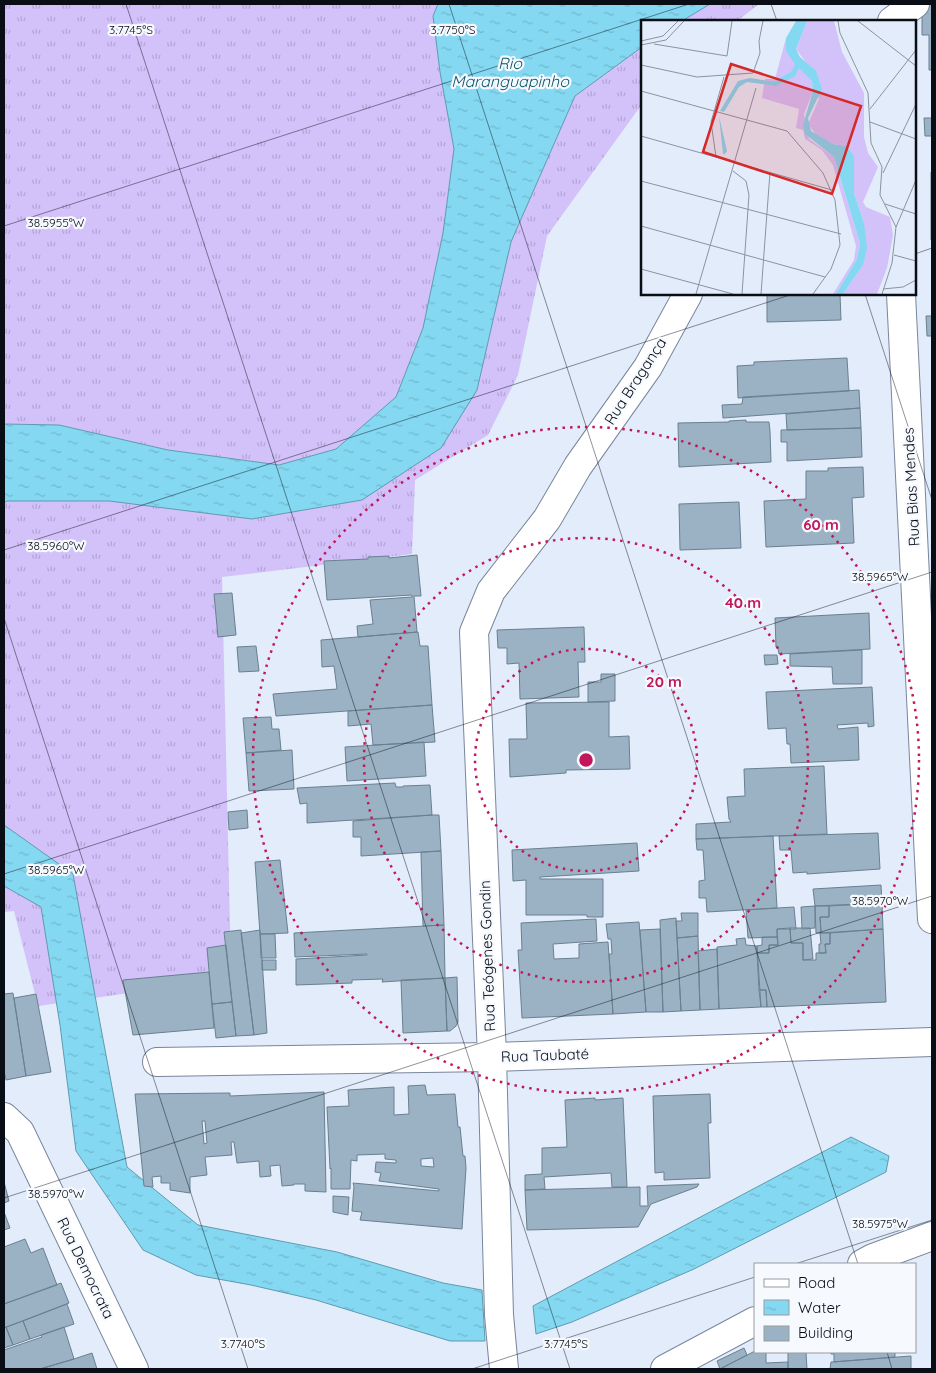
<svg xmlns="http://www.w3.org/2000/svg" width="936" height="1373" viewBox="0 0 936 1373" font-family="Quicksand,sans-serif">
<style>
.grass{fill:url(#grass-tufts)}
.water{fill:url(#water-ripples);stroke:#5f9baf}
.building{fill:#9ab2c3;stroke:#698091;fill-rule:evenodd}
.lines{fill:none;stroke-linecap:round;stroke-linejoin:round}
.street-casing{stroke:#78869c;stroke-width:30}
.street{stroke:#fff;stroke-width:28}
.ticks{fill:none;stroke:#090e16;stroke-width:1;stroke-opacity:0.45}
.ring{fill:none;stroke:#c2185b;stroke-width:2.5;stroke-dasharray:2.5 5}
.labels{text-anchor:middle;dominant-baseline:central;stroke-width:4.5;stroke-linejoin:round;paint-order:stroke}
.street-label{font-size:15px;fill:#090e16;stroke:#f6f9fe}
.water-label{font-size:16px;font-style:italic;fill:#0d5567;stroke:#f6f9fe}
.inset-road{fill:none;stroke:#8c939f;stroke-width:1}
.view{fill:#d62828;fill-opacity:0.15;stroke:#d62828;stroke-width:2.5}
.inset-edge{fill:none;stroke:#090e16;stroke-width:2.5}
.ticks-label{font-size:12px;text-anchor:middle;fill:#090e16;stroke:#f6f9fe;stroke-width:4.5;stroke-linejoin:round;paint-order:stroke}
.centre{fill:#c2185b;stroke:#f6f9fe;stroke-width:2.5}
.ring-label{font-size:15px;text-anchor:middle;font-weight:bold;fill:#c2185b;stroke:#f6f9fe;stroke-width:4.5;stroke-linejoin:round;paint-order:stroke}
</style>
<defs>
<pattern id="grass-tufts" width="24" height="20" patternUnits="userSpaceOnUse" patternTransform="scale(1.25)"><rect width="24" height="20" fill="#d3c1fa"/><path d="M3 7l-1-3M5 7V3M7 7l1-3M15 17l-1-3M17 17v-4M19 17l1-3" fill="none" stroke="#b4a5d6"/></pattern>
<pattern id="water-ripples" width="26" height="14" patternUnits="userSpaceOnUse" patternTransform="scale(1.25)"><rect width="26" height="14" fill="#84d8f1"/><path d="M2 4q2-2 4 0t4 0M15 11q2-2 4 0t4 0" fill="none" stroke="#71b8ce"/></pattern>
</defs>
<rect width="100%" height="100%" fill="#e3ecfa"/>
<path class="grass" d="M4,4h434l-5,12 7,56 14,77 -11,84 -20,95 -27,69 -60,52 -57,16 -111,-15 -109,-25 -55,-1z
M710,4h49l-22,17h-55z
M642,47v57l-95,132 -29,139 -30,60 -73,45 -3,74 -190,23 9,394 -102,22 -91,13 -24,-95 -10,1v-409l3,-2h102l143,18 110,-19 115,-110 34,-148 64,-146z"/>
<path class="water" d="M438,4h272l-28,17h-40v26l-67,49 -64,146 -34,148 -36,58 -79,52 -110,19 -143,-18h-102l-3,2v-79l55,1 109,25 111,15 57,-16 60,-52 27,-69 20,-95 11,-84 -14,-77 -7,-56z
M4,825l69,49 27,149 27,144 71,58 139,27 106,31 39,7 3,51h-35l-134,-41 -65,-15 -55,-10 -53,-25 -67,-99 -16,-126 -19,-118 -37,-21z
M851,1137l38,19 -3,16 -192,97 -122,53 -36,12 -3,-28z"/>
<path class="building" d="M922,4h10v66h-3v-35h-7z
M924,118h8v18h-7z
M931,172h1v68h-1z
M767,294h73l1,26 -74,2z
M926,316h6v20h-5z
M847,358l2,33 -111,7 -1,-32 17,-1v-3z
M859,390l1,18 -137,10 -1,-13 20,-1 1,-7z
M860,408l1,20 -74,2 -1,-16z
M746,420v2h23l1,9 1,31 -92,5 -1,-44 51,-1v-1z
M861,428l1,29 -75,4v-19h-6v-12z
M863,467l1,30 -12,1 2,45 -88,4 -2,-46 42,-2v-28h22v-3z
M739,502l2,46 -61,2 -1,-46z
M417,555l4,41h-7l3,36 -59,5 -1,-11 16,-2 -3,-24 42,-3v-2l-85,5 -3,-39 44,-2v-2l21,-1v2z
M232,593l4,42 -18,2 -4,-43z
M869,613l1,36 -91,5 -1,-6 -2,-1 -1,-29z
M584,627l1,35h-7l1,35 -59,2 -1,-36 -12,1v-16h-9l-1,-18z
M418,632l2,14h8l4,59 -156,11 -3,-22 64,-5 -3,-23 -12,1 -1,-27z
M256,646l3,25 -20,1 -2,-25z
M862,650v34h-29l-1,-17 -42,-1v-12z
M764,655h13l1,9 -13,1z
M601,674h14v27l-27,1v-20h13z
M872,687l2,39 -6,1v-4l-31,2 1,4 20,-2 1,33 -68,3 -1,-19h-3l-1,-16 -18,1 -2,-37z
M609,702v35l20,-1 1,33 -64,1v3l-56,4 -1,-38h18l-1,-36z
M432,705l3,37 -62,3 -2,-21 -23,2v-15z
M271,717l1,12h7l2,21 -35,3 -3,-35z
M424,742l2,34 -79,5 -2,-34z
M292,750l2,39 -45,2 -3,-38z
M824,766l3,68 -131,5v-15l35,-2 -2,-3 -2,-22 18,-1 -1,-27z
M395,783l1,4h7v-1l27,-1 2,30 -125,8v-20l-7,1 -3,-16z
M247,810l1,18 -19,2 -1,-18z
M432,815h7l2,36 -80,5v-19h-8v-16z
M878,833l2,36 -73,5v-2l-14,1 -2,-23h-11l-1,-14z
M773,836l4,72 -70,4 -1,-14h-7v-17l6,-1 -2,-30h-6l-1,-11z
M637,843l2,28 -99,6v2h63v38h-16v-2h-61v-35l-13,1 -1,-31z
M441,851l3,74 -21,1 -2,-74z
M280,860l8,73 -28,1 -5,-72z
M881,885l1,18 -67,3 -2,-17z
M882,903l1,26 -62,4 -1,-16h9v-11z
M815,906h14v11h-9l1,16h-5z
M815,906v22l-13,1 -1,-22z
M794,907l2,22h-19v8l-29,1 -2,-28z
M681,913h17v23l-21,2 -1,-17h6z
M676,918l5,93 -18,1 -3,-92z
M596,919l1,22 -44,3 1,15 25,-1v-14l29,-2 5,72 -91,4 -4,-68h4l-1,-27z
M639,922l7,90 -33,2 -4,-60h3l-1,-15h-3l-2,-15z
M444,925l1,53 -63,4 1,-3 -31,1v3l-56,2v-26l71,-4v-1l-72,3 -1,-24z
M790,928l1,15h12v17h13v-7h10l-1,-9h5v-11l53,-4 3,73 -119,5 -1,-17h-7l-2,-37h12v-8h9l-1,-16z
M790,928h20l3,31 -10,1v-17h-12z
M660,929l3,83h-17l-6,-82z
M241,930l13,105 -18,1 -12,-104z
M260,930l7,103 -13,2 -13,-102z
M820,933h10v11h-5l1,9h-7v-9h2z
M260,934h15l1,24h-15z
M698,936l2,74 -19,1 -4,-73z
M762,937h15l1,8h-9v8h-12v-7l5,-1z
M745,938l1,7 11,1 4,61 -42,2 -2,-62 20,-2 -1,-6z
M226,945l6,57 -20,2 -5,-56z
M717,949l2,60 -19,1 -2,-59z
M262,960h14v10h-14z
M209,972l5,56 -81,7 -10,-55z
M457,977l1,45 -2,4 -6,5h-3l-2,-53z
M445,978l2,53 -44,2 -2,-53z
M759,990h7l1,17h-6z
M13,993l13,83 -20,4 -2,-9v-77z
M36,994l15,78 -25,4 -12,-78z
M232,1002l4,34 -20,2 -4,-34z
M425,1085l2,10 28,-1 3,33h2l3,29h2l1,12 -4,61 -102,-9 2,-8 -10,-1 2,-25 -1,-3 86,8v-2l-60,-8 2,-8 -6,-1 1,-10 20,1v-3l-11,-1v-5l-28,1v6l-6,-1 -1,29h-19v-21l-1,1 -3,-62 22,-1 -1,-16 46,-3v28l15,-1 -1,-28zM433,1158l1,9 -13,-1v-7z
M324,1092l2,100 -21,-1v-7h-11v1l-12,1 -2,-21 -10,1 1,10 -11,1 -1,-16 -22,2 -3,-21h-3l1,13 -27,2 2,18 -17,2v16l-20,-3v-7h-9v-7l-9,1 1,10 -9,-1 -9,-92 95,-1v3zM202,1121h3l2,22 -3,1z
M710,1094l1,29h-3l2,55 -46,2v-8l-9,1 -2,-77z
M595,1098v2l28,-2 4,89h-15l-1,-14 -67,4 1,12 -20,1v-15l17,-1v-26l25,-1 -2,-47z
M4,1182l5,19 -5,2z
M699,1184l-2,3 -46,17 -13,23 -111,3 -2,-40 115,-3v19h8l-1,-20z
M333,1196l16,1 -1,18 -15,-3z
M4,1212l6,16 -6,2z
M25,1239l6,14 12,-5 14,37 -53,19v-57z
M61,1283l8,20 -65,25v-24z
M67,1304l7,20 -44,15 -7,-18z
M23,1321l7,18 -17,6 -7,-18z
M6,1327l7,18 -9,3v-20z
M64,1327l10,32 -34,10h-36v-19l38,-13 -1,-2z
M744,1348l3,7 -27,14 -3,-8z
M755,1351l11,1v11l22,-1v7h-68z
M788,1352h18l1,17h-19z
M831,1352h64v5l-61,5v-8h-3z
M92,1353l5,16h-57l34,-10z
M911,1356v13h-81l1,-7z"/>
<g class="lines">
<g class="street-casing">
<path id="street" d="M892,21l23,-17
M901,294l31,625
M157,1062l335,-5 440,-15
M4,1117l16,15 114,237
M862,1264l11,-6 59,-22
M504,1369l-5,-54 -7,-258 -18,-425 17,-41 56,-72 31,-53 70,-99 40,-73
M665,1369l90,-48"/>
</g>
<use href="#street" class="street"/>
</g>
<path class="ticks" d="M126,4l444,1365M449,4l409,1260M771,4l6,17M4,226l685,-222M915,254l17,-6M865,294l67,206M4,550l789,-256M4,618l244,751M4,874l928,-302M4,1198l928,-302M795,1264l137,-44M887,1352l5,17M472,1369l283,-92"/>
<g class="ring">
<circle cx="586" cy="760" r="111"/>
<circle cx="586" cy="760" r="222"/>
<circle cx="586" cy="760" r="333"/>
</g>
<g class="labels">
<g class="street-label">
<text transform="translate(635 381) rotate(-57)">Rua Bragança</text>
<text transform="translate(911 487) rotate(-93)">Rua Bias Mendes</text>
<text transform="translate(487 956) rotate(-92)">Rua Teógenes Gondin</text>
<text transform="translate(545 1055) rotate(-2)">Rua Taubaté</text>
<text transform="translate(86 1268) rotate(64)">Rua Democrata</text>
</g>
<g class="water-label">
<text x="510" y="63">Rio<tspan x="510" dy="18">Maranguapinho</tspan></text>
</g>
</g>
<g transform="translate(641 20)">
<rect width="275" height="275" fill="#e3ecfa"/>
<path d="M166,1h27l8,31 22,41v44l4,16 10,14 -15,35 3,5 24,10 3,18 -6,33 -10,26h-34l20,-29 1,-42 -10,-30v-31l-8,-16 -13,-2 -16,-8 -9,-12 11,-25 -12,-35 -11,-15zM145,18v13l26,30 1,10 -9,23 5,25 25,18 26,86 -3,16 -21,35h-3l21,-34 2,-14 -23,-81 -11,-15 -17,-11 -2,-9 -7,-2 3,-19 -37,-11 3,-19h10z" fill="#d3c1fa"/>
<path d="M155,1h11l-11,28 4,8 16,14 6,18 -14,29 3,13 22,13 13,2 8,10v37l10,30 3,25 -4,17 -20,29h-7l21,-35 3,-16 -26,-86 -29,-23 -2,-9 10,-34 -1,-10 -13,-13 -4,8 -19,10 -29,-4 -8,5 -15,25 -4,-1 18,-30 12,-3 24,4 17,-10 4,-8 -9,-13v-13zM78,96l8,35 -2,3h-2z" fill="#84d8f1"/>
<path class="inset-road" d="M197,1l2,12 28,60 3,50 11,24 -2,28 16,32 -4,36 -10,31M217,1l58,45M0,21l22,-5 15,-15M13,24l73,12 5,-35M0,25l25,-5 18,-19M0,45l56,12 56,-4 7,-20 -1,-12 4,-20M0,71l146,40 36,42 12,27 5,45 -9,24 -18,25M229,89l46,-59M229,102l46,17M0,116l191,54M75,137l-5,-35 13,-45M92,151l13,10 3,14 -7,99M242,153l33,-69M0,161l200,53M244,184l31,10M0,206l184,51M255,207l20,-47M253,235l22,6M0,249l92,25M242,269l20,-2 13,-7M55,274l60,-206M120,274l9,-122"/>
<path class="view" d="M90,44l130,42 -29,88 -129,-42z"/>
<rect width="275" height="275" class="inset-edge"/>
</g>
<g class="ticks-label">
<text x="131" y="34">3.7745°S</text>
<text x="453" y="34">3.7750°S</text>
<text x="56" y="227">38.5955°W</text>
<text x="56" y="550">38.5960°W</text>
<text x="880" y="581">38.5965°W</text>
<text x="56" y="874">38.5965°W</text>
<text x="880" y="905">38.5970°W</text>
<text x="56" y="1198">38.5970°W</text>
<text x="880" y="1228">38.5975°W</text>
<text x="243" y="1348">3.7740°S</text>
<text x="566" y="1348">3.7745°S</text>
</g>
<circle cx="586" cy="760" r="8" class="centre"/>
<g class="ring-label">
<text x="821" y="530">60 m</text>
<text x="743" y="608">40 m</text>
<text x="664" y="687">20 m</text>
</g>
<rect width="936" height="1373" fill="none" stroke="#090e16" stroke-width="10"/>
<rect x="754" y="1263" width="162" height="90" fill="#f6f9fe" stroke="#979ba1"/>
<rect x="764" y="1279" width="25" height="8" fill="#ffffff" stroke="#979ba1"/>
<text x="798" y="1288" font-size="15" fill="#090e16">Road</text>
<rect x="764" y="1300" width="25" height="15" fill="url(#water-ripples)" stroke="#979ba1"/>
<text x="798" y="1313" font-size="15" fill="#090e16">Water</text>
<rect x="764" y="1326" width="25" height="15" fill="#9ab2c3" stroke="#979ba1"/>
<text x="798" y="1338" font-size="15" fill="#090e16">Building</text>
</svg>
